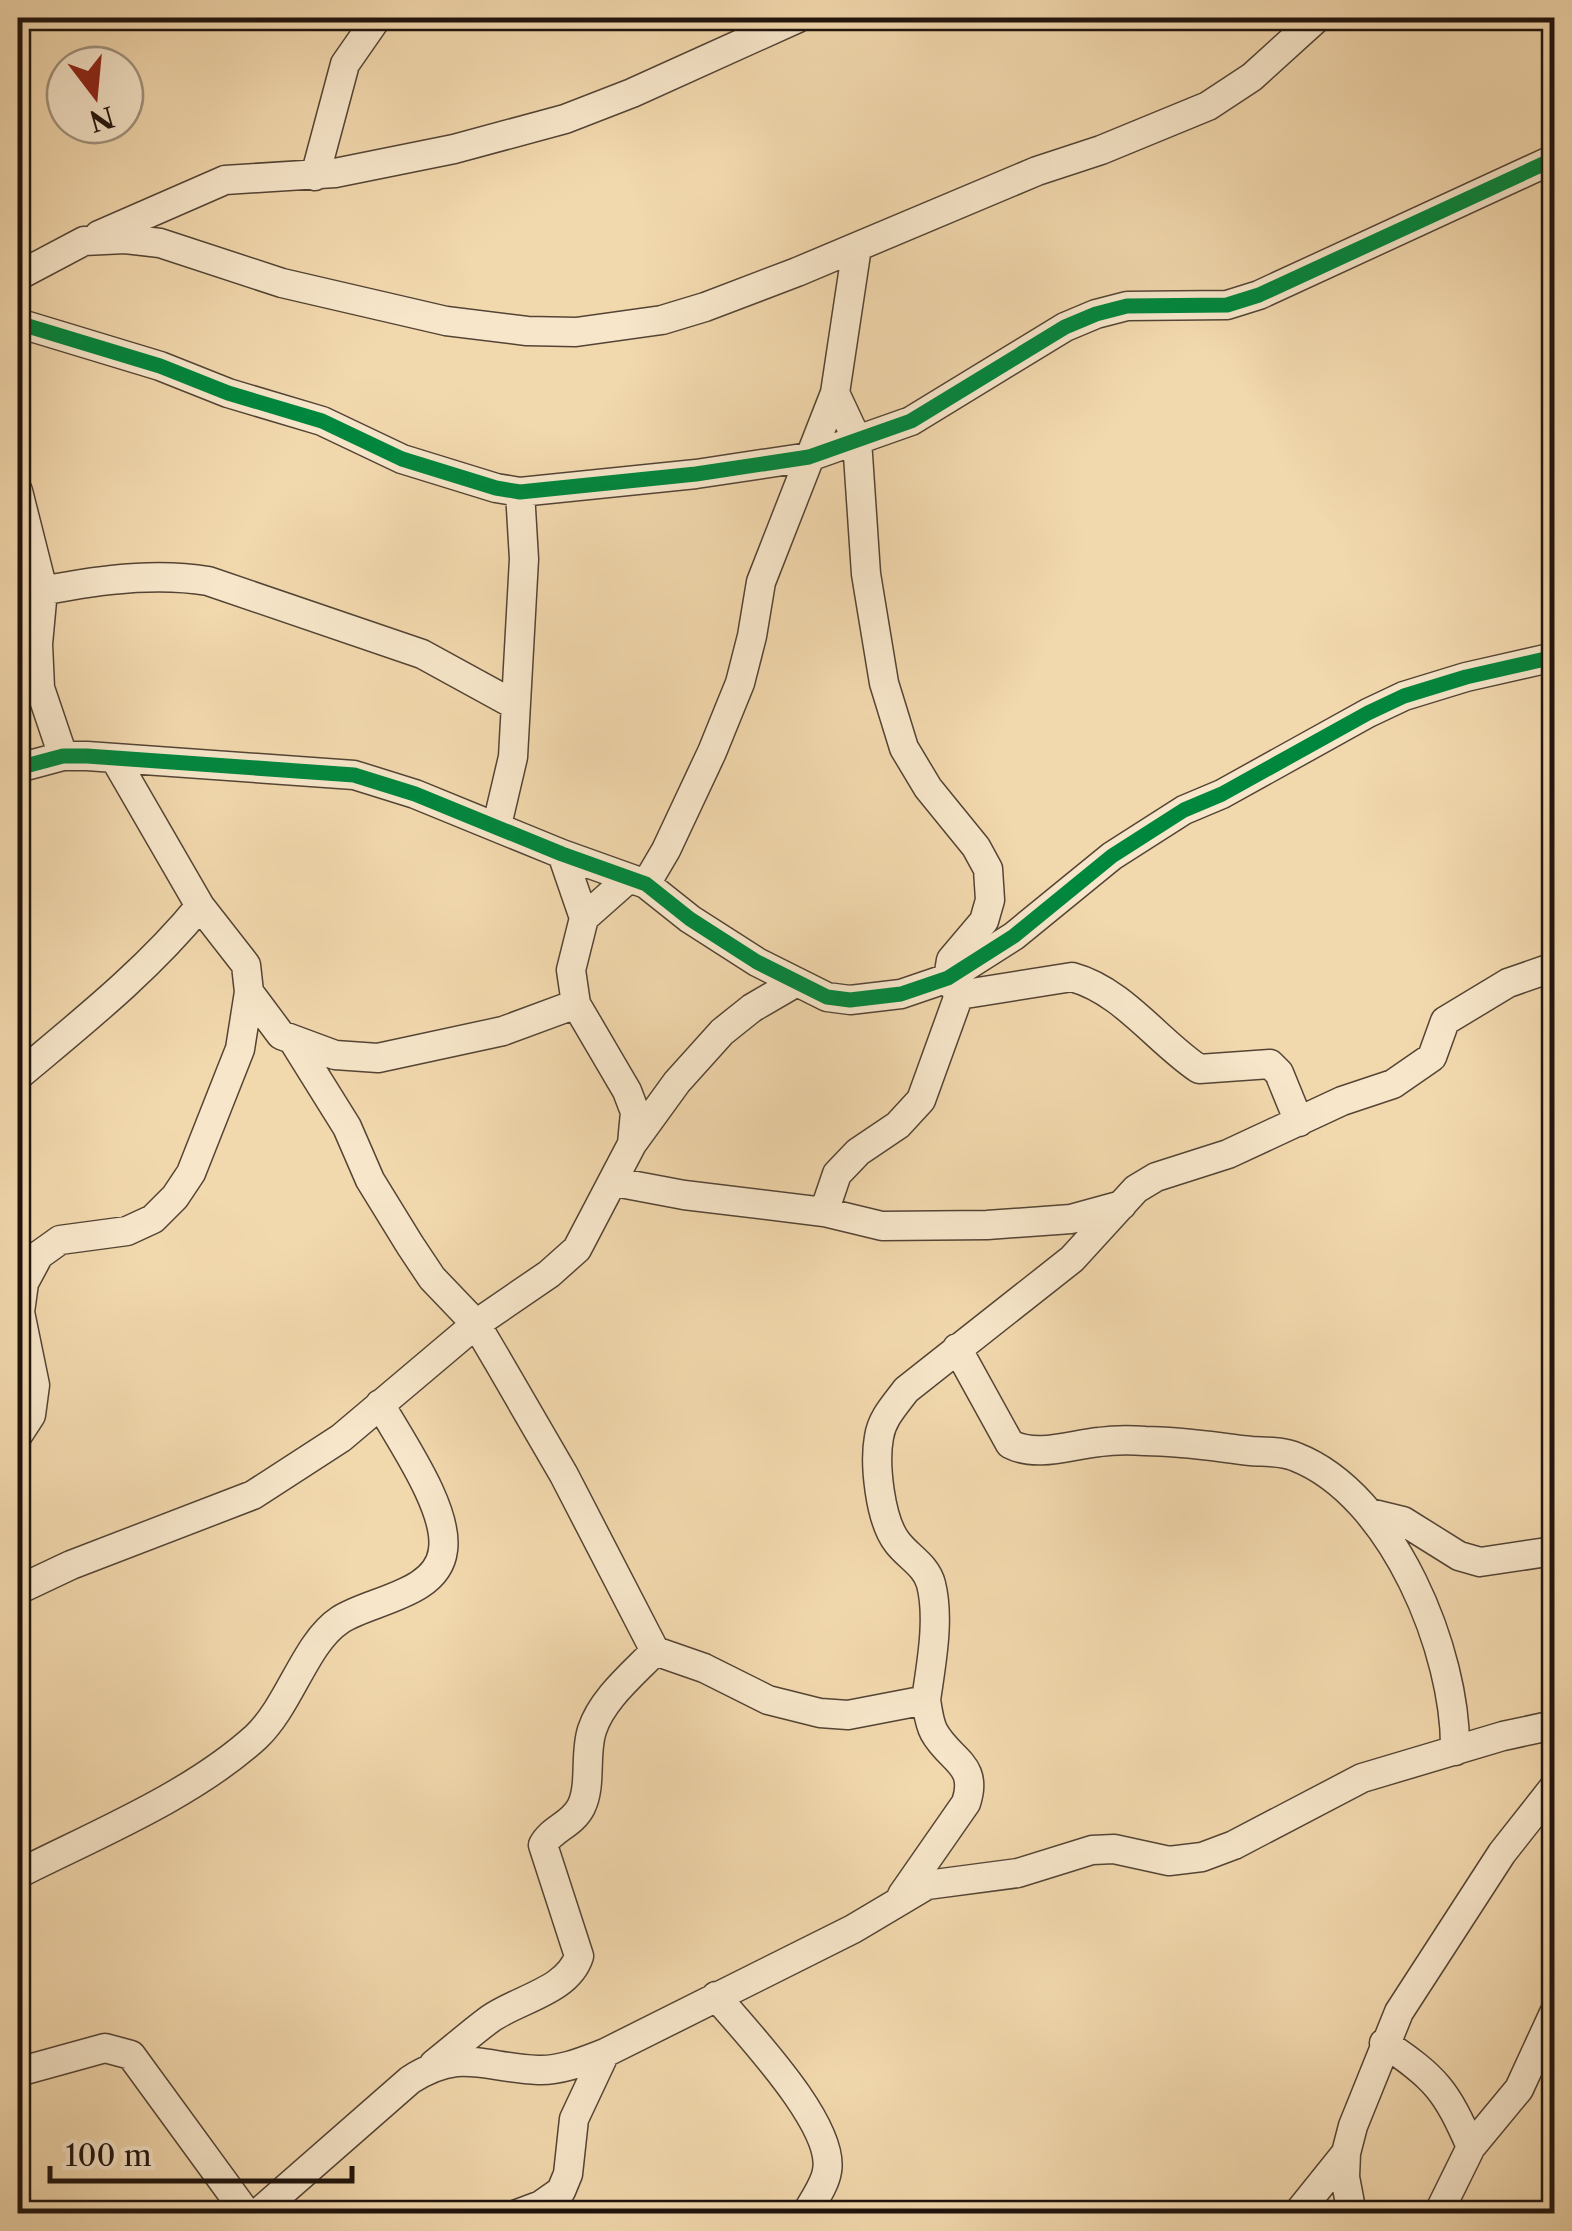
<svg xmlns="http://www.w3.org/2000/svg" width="1572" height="2231" viewBox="0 0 1572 2231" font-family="'Libre Caslon Text',serif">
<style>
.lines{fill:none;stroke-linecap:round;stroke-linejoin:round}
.minor-casing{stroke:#544435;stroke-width:31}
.minor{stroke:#f7e6ca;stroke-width:28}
.cycleway-casing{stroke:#f7e6ca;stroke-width:21}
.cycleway{stroke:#00873e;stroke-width:15}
</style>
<rect width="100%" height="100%" fill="#f2d8ad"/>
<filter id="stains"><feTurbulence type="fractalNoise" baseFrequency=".002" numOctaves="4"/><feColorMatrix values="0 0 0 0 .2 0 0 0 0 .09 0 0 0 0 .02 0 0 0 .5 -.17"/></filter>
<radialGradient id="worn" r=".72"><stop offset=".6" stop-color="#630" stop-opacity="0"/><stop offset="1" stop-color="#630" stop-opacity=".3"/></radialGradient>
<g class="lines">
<g class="minor-casing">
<path id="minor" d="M315,176l30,-112 32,-46
M99,235l126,-55 110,-7 119,-24 111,-30 67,-26 166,-75
M18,276l66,-35 41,-2 35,4 122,40 164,38 81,10 49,1 86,-12 43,-13 92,-35 240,-101 64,-21 107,-44 44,-29 65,-59
M18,323l142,43 68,27 94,28 80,38 94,29 24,4 176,-18 113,-17 102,-36 154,-94 31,-13 31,-8 100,-1 32,-10 295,-136
M835,393l22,47 9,134 18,109 20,65 24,40 48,59 12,22 2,31 -6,21 -33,39 -3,18 11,17
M18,491l25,99 -5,54 2,44 23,68
M18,596c60,-13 128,-25 190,-15l214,73 93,51
M18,768l45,-12h24l267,19 61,19 147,60 84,30 44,35 67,43 70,35 23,3 51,-6 47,-16 66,-42 98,-80 72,-46 38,-16 146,-81 36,-17 62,-19 88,-20
M497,825l16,-68 11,-198 -4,-67
M562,854l22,64 -13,52 5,34 51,87 8,21 -3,32
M646,884l20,-34 46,-98 28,-69 12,-47 9,-54 74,-189 22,-146
M584,918l44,-39
M249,992l32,43 54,20 43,3 125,-27 73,-27
M959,995l113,-18c51,14 84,63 127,92l71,-5 9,9 20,49
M294,1042l53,85 23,53 40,65 22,33 44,46 23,39 65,112 91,176 49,17 64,32 52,13 28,2 78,-15
M18,1076c63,-53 129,-105 182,-170
M615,1182l69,13 140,17 58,14 105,-1 84,-6 51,-14
M824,1212l13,-38 21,-22 40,-27 23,-25 38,-105
M957,1348l53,96c27,14 60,1 89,-2 15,-2 31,-2 46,-1 36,0 71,6 106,10 14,1 32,0 45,6 97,38 161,196 159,294
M18,1435l13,-20 4,-30 -15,-73 4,-29 15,-28 21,-15 67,-9 26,-12 22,-22 16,-24 49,-124 9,-57 -3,-27 -46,-59 -85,-147
M1370,1513l33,8 56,35 21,6 74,-11
M18,1590l53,-25 182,-70 88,-57 135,-114 73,-50 28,-25 55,-105 45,-62 45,-50 30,-24 43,-25
M18,1874c77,-39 173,-78 238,-137 34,-32 49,-94 84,-117 30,-20 98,-25 103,-70 6,-41 -43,-110 -63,-146
M902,1895l64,-92c13,-39 -16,-42 -32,-71 -5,-9 -6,-21 -8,-32 5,-35 14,-81 5,-116 -5,-19 -23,-27 -34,-42 -17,-22 -23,-78 -18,-105 3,-19 16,-32 27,-47l166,-131 64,-70 20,-12 72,-23 114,-53 51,-17 39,-27 13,-36 63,-38 46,-16
M716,1996c29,35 120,129 111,175 -2,14 -14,30 -21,43
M1384,2043c52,35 62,47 87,104
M434,2064c19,-15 37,-31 56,-45 28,-20 78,-28 89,-63l-36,-111c8,-16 29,-20 38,-38 11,-22 3,-53 11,-77 10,-31 41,-56 63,-79
M18,2072l87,-24 26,7 116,159
M257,2214l153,-134c51,-33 74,-12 128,-10 23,1 46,-9 67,-17l248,-124 74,-44 91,-12 74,-23 22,-1 55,12 33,-4 32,-12 128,-67 141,-42 51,-11
M517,2214l24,-9 20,-14 7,-17 6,-55 31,-66
M1297,2214l49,-61
M1352,2214l-7,-37 1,-24 7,-27 46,-114 103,-159 52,-66
M1438,2214l33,-67 48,-58 35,-76"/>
</g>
<use href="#minor" class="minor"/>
<g class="cycleway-casing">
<path id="cycleway" d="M18,323l142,43 68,27 94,28 80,38 94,29 24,4 176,-18 113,-17 102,-36 154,-94 31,-13 31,-8 100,-1 32,-10 295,-136
M18,768l45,-12h24l267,19 61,19 147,60 84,30 44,35 67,43 70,35 23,3 51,-6 47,-16 66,-42 98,-80 72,-46 38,-16 146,-81 36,-17 62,-19 88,-20"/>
</g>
<use href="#cycleway" class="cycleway"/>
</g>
<rect width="1572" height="2231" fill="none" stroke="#f2d8ad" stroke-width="60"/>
<rect x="20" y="20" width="1532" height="2191" fill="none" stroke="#1f130d" stroke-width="5"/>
<rect x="30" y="30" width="1512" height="2171" fill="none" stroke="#1f130d" stroke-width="2.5"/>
<g transform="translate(95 95) rotate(164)"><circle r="48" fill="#f7e6ca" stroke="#a1927e" stroke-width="2.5"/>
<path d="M0-8L18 38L0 25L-18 38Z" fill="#8f2418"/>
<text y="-15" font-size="28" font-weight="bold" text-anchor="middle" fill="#1f130d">N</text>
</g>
<path d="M50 2166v15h302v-15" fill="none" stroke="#1f130d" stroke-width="5"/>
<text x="65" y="2166" font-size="30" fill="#1f130d" stroke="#f7e6ca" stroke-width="8" paint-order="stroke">100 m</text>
<rect width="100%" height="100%" filter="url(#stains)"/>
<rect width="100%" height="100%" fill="url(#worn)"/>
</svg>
